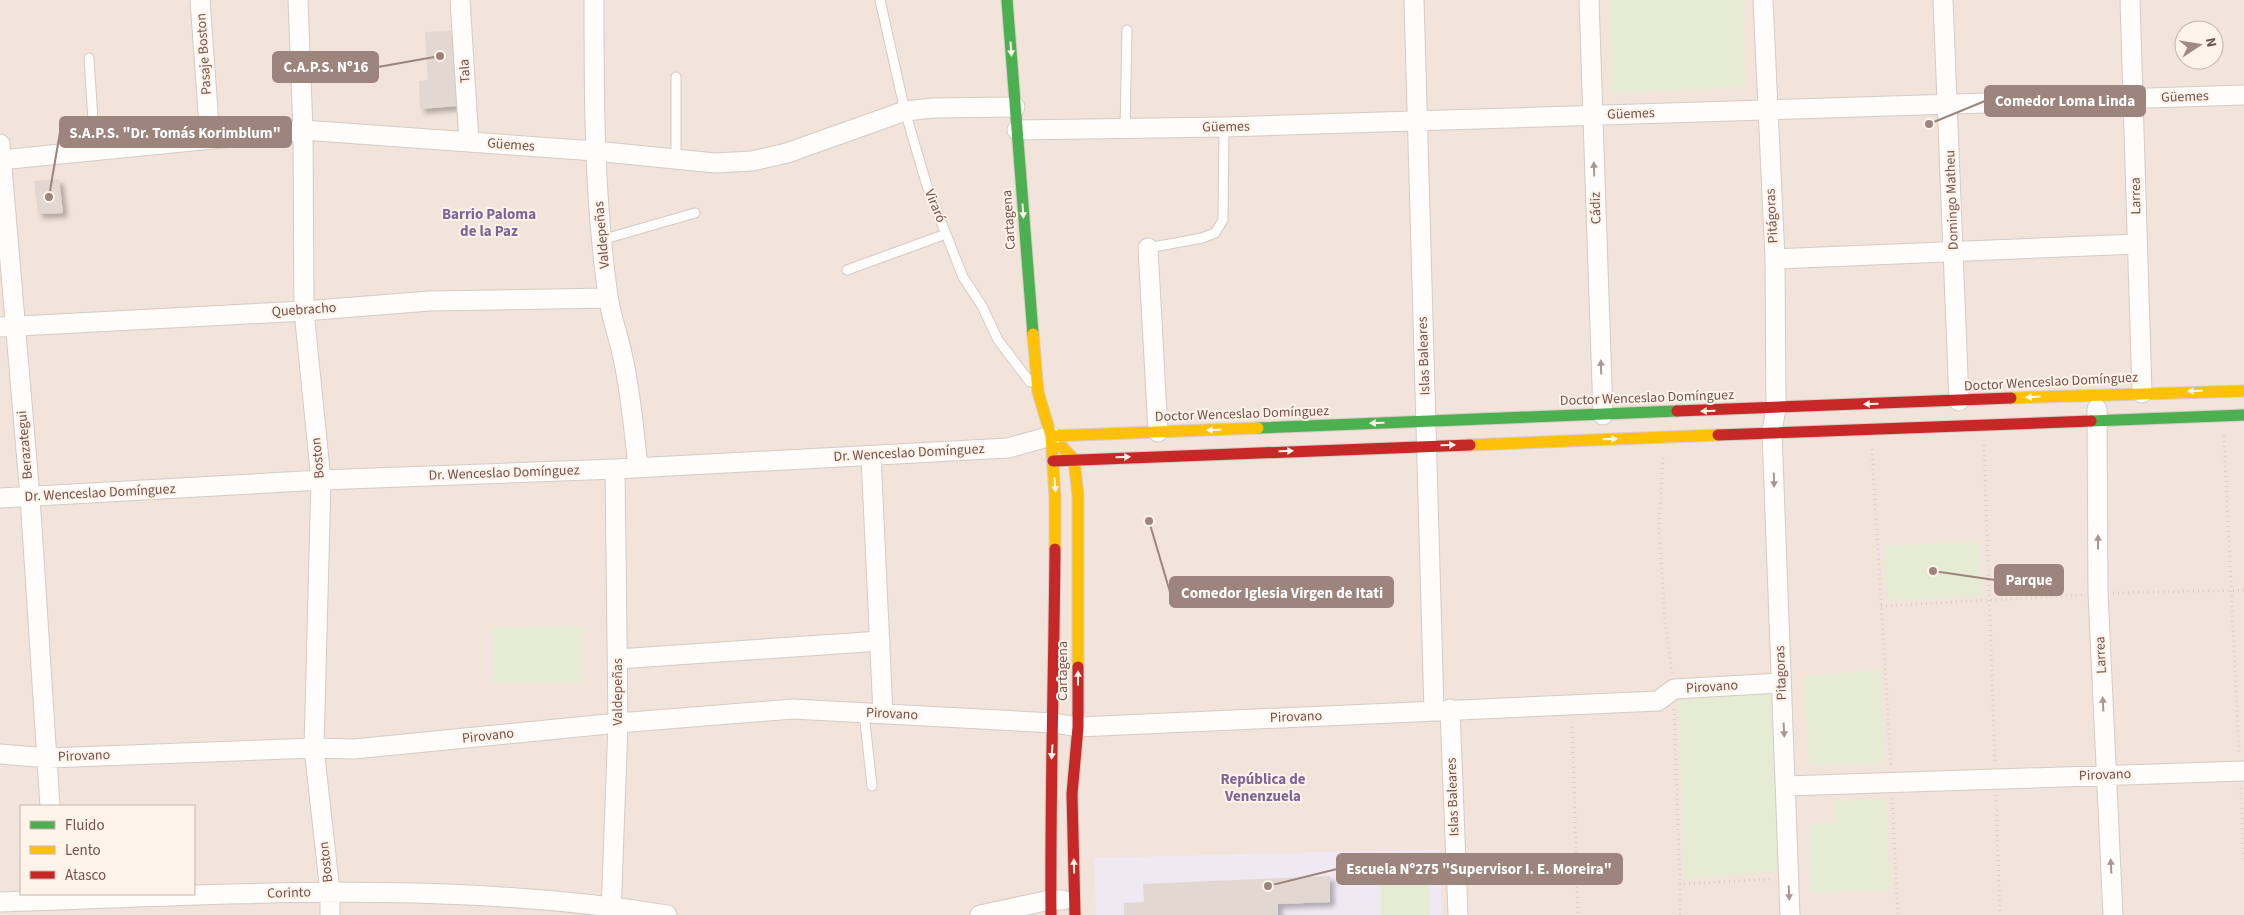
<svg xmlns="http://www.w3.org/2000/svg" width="2244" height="915" viewBox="0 0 2244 915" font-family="'Source Sans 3',sans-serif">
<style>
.residential{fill:#f2e4da;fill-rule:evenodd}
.education{fill:#f0e8f2}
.green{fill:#e6ecd4}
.building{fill:#e3d7d1;filter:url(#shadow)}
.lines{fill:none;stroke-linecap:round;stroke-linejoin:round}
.lane-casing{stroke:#d4cbc6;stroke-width:11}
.street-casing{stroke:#d4cbc6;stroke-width:21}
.fast-casing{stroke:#d5cbc6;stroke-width:13}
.slow-casing{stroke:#d5cbc6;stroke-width:13}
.jam-casing{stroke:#d5cbc6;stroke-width:13}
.path{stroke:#dad0ce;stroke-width:3;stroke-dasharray:1 4;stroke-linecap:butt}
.lane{stroke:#fefdfc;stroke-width:9}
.street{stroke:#fefdfc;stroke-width:19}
.fast{stroke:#4caf50;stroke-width:11}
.slow{stroke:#ffc107;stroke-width:11}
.jam{stroke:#c62828;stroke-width:11}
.oneway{fill:#fff3ea}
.oneway2{fill:#ab9691}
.labels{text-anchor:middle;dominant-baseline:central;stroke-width:4;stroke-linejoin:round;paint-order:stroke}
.street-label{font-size:14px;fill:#74524a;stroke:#fff3ea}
.neighbourhood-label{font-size:15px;font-weight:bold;fill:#7e6598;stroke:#fff3ea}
.leader{fill:none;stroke:#9d847c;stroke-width:2}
.callout-dot{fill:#9d847c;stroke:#fff3ea;stroke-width:2}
.callout{fill:#9d847c;stroke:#9d847c;stroke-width:2}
.callout-label{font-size:15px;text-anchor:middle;font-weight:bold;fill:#fff}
</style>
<defs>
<filter id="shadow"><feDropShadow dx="4.5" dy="4.5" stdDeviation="2.5" flood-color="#0004"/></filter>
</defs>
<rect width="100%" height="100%" fill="#f6f0ea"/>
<path class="residential" d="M0,0h2244v915h-2244zM2184,30h30v30h-30zM21,806h173v88h-173z"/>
<path class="education" d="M1440,849l2,66h-346l-2,-57z"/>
<path class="green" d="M1609,0h134l2,87 -133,6z
M1979,541l3,55 -95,5 -3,-55z
M583,626l1,56 -92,1 -1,-56z
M1881,670l3,93 -75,2 -5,-89z
M1777,692l4,179 -97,8 -6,-179z
M1886,799l4,91 -81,2v-67l26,-2 -1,-22z
M1429,860l1,55h-49l-1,-54z"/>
<path class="building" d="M451,31l6,75 -37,3 -1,-28 9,-1 -3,-48z
M59,179l4,34 -25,1 -4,-33z
M1330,876v26l-52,2v11h-154v-12l20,-1 -1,-18z"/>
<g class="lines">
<g class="lane-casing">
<path id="lane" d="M880,0l25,111 22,75 36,91 19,29 16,34 32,42
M89,58l6,93
M676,77v82
M1125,129l2,-99
M601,240l94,-27
M1148,248l54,-10 13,-5 8,-13 1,-93
M847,270l99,-36
M864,713l8,73"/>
</g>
<g class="street-casing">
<path id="street" d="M200,0l10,139
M298,0l5,130 1,181 17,169 -7,268 16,144v23
M460,0l9,142
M594,0c0,99 0,197 14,296 3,21 11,41 15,62 8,36 11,73 15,109
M1414,0l20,711
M1589,0l14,415
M1763,0l12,259 1,149 -4,24 18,483
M1943,0l16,401
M2130,0l12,393
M1017,130l207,-3 1020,-32
M0,144l30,353 20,309
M0,160l303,-30 292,21 120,12 37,-2 35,-8 118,-42 29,-3 81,-1
M1148,248l10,184
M1775,259l362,-15
M0,327l304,-16 125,-10 179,-3
M2097,409l1,184 15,322
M871,456l12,258
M0,498l321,-18 294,-11 393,-21 43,-12
M618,659l262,-18
M1450,709l8,206
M0,754l48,4 266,-10 40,1 264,-26 175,-14 261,14 24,4 580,-26 16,-12 107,-6
M1786,786l458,-15
M0,902c222,-7 447,-23 667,13
M611,915l7,-192 -3,-254
M980,915l70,-15h13"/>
</g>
<g class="fast-casing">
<path id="fast" d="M1007,0l26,334
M2091,421l153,-6
M1258,428l419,-17"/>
</g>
<g class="slow-casing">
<path id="slow" d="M1033,334l5,58 13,44 4,60v53
M2011,398l233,-7
M1051,436l207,-8
M1470,445l248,-10
M1062,447l12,12 4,37v171"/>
</g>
<g class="jam-casing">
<path id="jam" d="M1677,411l334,-13
M1718,435l373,-14
M1053,461l417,-16
M1051,915c-1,-122 3,-244 4,-366
M1075,915l-3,-121 6,-67v-60"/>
</g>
<path class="path" d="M2224,436l15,318
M1984,445l11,318
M1872,449l19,318
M1663,458l-4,67 6,96 7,52
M2113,593l131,-3
M1881,606l201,-11
M1674,709l6,175
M1572,722l6,193
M2241,788l3,72
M1996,795l4,120
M1892,798l6,117
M1680,915v-31l93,-5"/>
<use href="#lane" class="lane"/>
<use href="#street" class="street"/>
<use href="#fast" class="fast"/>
<use href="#slow" class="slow"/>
<use href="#jam" class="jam"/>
</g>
<defs><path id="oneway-solid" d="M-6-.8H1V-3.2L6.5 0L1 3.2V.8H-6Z" transform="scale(1.25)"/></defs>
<g class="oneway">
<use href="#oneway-solid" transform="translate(1011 49) rotate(86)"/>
<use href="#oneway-solid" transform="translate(1023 211) rotate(86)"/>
<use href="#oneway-solid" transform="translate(2195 391) rotate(179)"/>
<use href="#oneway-solid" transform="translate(2033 397) rotate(177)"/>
<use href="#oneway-solid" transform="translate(1871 404) rotate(178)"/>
<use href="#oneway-solid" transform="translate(1708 411) rotate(178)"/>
<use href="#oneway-solid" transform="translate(1377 423) rotate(178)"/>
<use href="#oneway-solid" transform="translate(1214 430) rotate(178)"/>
<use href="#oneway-solid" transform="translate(1610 439) rotate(-2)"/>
<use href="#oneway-solid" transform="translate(1448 445) rotate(-2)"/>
<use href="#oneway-solid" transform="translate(1286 451) rotate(-2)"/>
<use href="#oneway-solid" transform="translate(1123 457) rotate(-2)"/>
<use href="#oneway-solid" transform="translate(1055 485) rotate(86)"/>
<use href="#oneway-solid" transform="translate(1078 678) rotate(-90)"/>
<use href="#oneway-solid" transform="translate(1052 752) rotate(94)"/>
<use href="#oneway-solid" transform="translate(1074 866) rotate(-91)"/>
</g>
<g class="oneway2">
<use href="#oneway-solid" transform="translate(1594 169) rotate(-92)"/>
<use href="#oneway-solid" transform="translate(1601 367) rotate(-92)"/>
<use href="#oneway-solid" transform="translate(1774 480) rotate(88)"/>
<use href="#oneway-solid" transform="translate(2098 542) rotate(-90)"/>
<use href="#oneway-solid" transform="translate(2103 704) rotate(-93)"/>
<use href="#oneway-solid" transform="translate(1784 730) rotate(87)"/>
<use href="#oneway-solid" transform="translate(2111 866) rotate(-93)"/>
<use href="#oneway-solid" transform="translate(1789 893) rotate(88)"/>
</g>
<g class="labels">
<g class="street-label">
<text transform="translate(204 54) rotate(-94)">Pasaje Boston</text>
<text transform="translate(465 71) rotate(-94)">Tala</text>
<text transform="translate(2185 97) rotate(-2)">Güemes</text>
<text transform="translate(1631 114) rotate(-2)">Güemes</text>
<text transform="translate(1226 127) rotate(-1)">Güemes</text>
<text transform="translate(511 145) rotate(4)">Güemes</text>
<text transform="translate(2136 196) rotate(-91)">Larrea</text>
<text transform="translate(1952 200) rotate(-92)">Domingo Matheu</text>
<text transform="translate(935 206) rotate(68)">Viraró</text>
<text transform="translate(1596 208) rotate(-92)">Cádiz</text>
<text transform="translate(1772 216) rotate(-93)">Pitágoras</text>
<text transform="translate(1009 220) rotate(-94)">Cartagena</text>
<text transform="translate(602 235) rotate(-95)">Valdepeñas</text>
<text transform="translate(304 310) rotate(-4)">Quebracho</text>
<text transform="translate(1424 356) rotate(-92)">Islas Baleares</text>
<text transform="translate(2051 382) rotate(-3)">Doctor Wenceslao Domínguez</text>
<text transform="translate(1647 398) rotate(-2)">Doctor Wenceslao Domínguez</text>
<text transform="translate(1242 414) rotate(-2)">Doctor Wenceslao Domínguez</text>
<text transform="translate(25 445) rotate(-95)">Berazategui</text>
<text transform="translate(909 453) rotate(-3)">Dr. Wenceslao Domínguez</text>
<text transform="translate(318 458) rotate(-95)">Boston</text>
<text transform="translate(504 473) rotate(-2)">Dr. Wenceslao Domínguez</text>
<text transform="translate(100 493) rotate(-3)">Dr. Wenceslao Domínguez</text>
<text transform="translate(2101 655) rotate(-93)">Larrea</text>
<text transform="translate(1063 671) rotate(-90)">Cartagena</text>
<text transform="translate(1781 673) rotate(-92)">Pitagoras</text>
<text transform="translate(1712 687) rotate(-4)">Pirovano</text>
<text transform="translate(618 692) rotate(-90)">Valdepeñas</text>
<text transform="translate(892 714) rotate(3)">Pirovano</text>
<text transform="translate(1296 717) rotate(-2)">Pirovano</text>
<text transform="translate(488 736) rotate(-6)">Pirovano</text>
<text transform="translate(84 756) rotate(-2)">Pirovano</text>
<text transform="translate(2105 775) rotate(-2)">Pirovano</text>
<text transform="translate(1453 797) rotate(-92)">Islas Baleares</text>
<text transform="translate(326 862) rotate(-96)">Boston</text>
<text transform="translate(289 893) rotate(-2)">Corinto</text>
</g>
<g class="neighbourhood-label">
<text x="489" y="214">Barrio Paloma<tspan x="489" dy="17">de la Paz</tspan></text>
<text x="1263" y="779">República de<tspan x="1263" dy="17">Venenzuela</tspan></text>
</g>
</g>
<path class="leader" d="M440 56L378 67M1929 124L1985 101M49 197L60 132M1933 571L1995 580M1149 521L1170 592M1268 886L1337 869"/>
<g class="callout-dot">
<circle cx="440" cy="56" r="5"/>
<circle cx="1929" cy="124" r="5"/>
<circle cx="49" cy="197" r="5"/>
<circle cx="1933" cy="571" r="5"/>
<circle cx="1149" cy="521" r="5"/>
<circle cx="1268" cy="886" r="5"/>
</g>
<g class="callout">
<rect x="273" y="52" width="105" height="30" rx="5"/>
<rect x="1985" y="86" width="160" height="30" rx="5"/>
<rect x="60" y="117" width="231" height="30" rx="5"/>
<rect x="1995" y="565" width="68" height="30" rx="5"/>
<rect x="1170" y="577" width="223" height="30" rx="5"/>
<rect x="1337" y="854" width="285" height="30" rx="5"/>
</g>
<g class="callout-label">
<text x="326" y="72">C.A.P.S. Nº16</text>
<text x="2065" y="106">Comedor Loma Linda</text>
<text x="175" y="138">S.A.P.S. "Dr. Tomás Korimblum"</text>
<text x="2029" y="585">Parque</text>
<text x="1282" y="598">Comedor Iglesia Virgen de Itati</text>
<text x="1479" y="874">Escuela Nº275 "Supervisor I. E. Moreira"</text>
</g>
<rect x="20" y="805" width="175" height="90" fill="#fff3ea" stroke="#c7b3aa"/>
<rect x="30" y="821" width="25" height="8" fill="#4caf50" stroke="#c7b3aa"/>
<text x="65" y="830" font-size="15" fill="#74524a">Fluido</text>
<rect x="30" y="846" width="25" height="8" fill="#ffc107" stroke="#c7b3aa"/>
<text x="65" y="855" font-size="15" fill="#74524a">Lento</text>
<rect x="30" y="871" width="25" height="8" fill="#c62828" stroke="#c7b3aa"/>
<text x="65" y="880" font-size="15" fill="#74524a">Atasco</text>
<g transform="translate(2199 45) rotate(78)"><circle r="24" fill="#fff3ea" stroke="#c7b3aa"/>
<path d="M0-4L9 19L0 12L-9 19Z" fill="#a28982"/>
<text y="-8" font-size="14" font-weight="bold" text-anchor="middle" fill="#74524a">N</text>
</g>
</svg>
